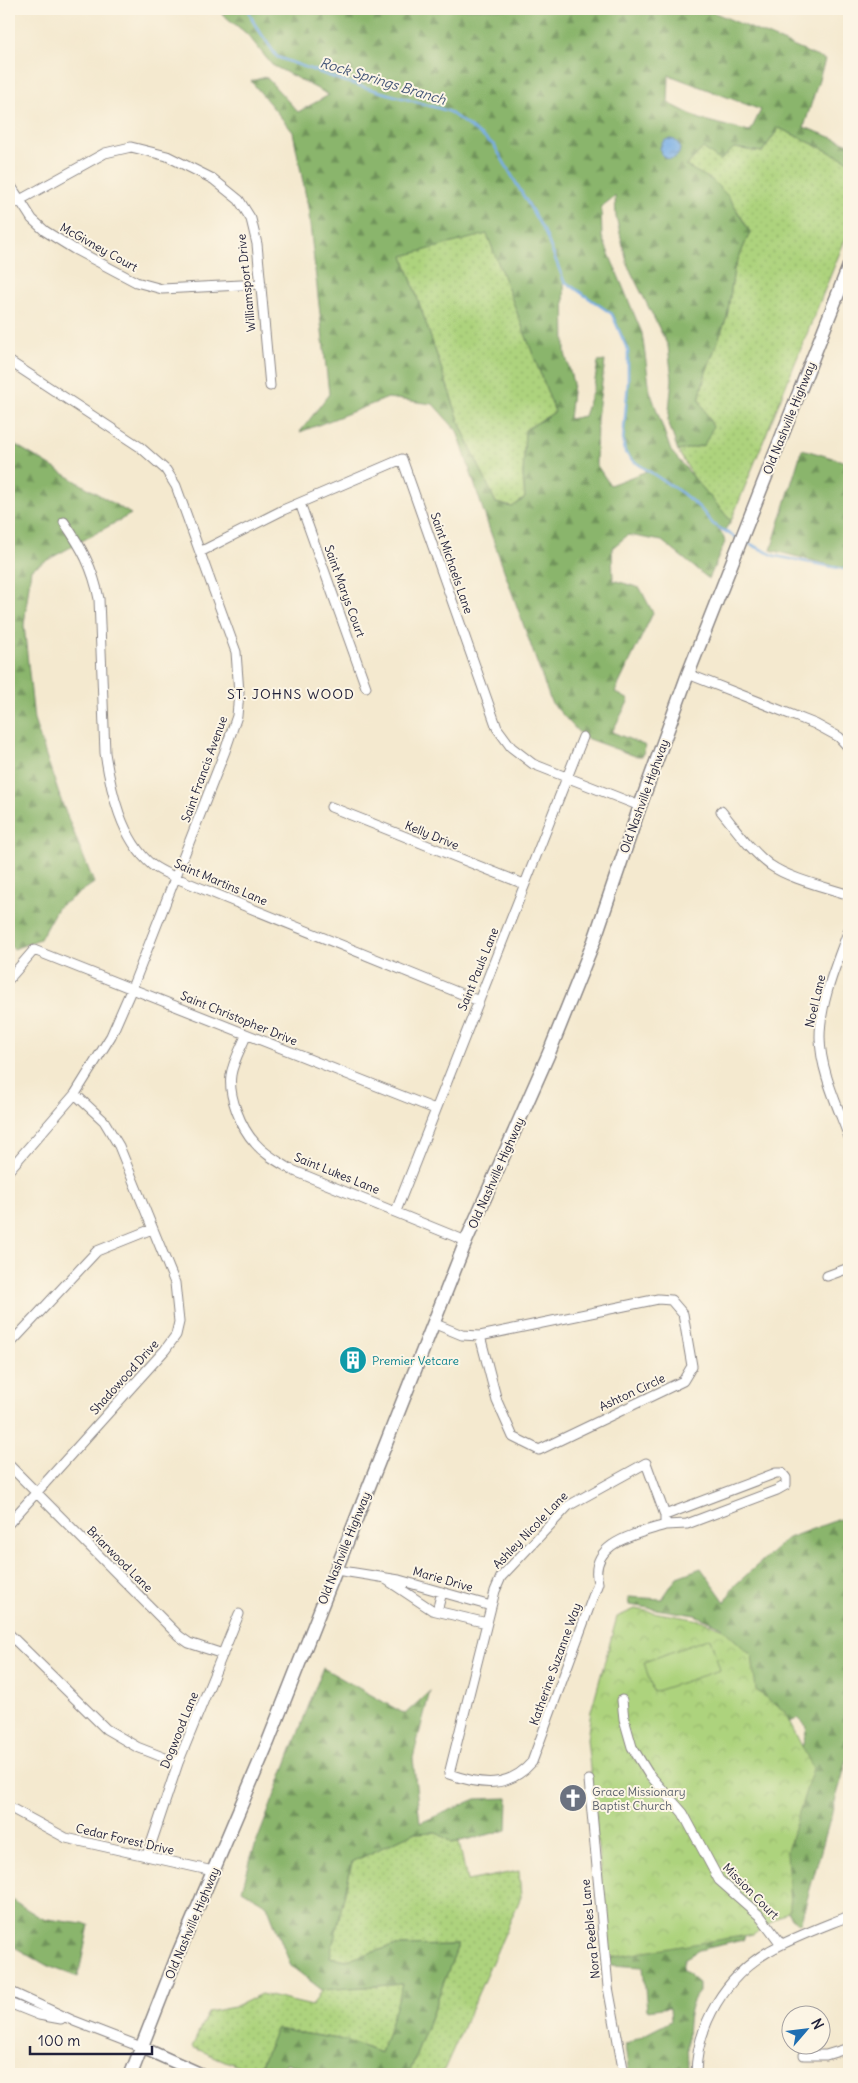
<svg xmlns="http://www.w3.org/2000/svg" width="858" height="2083" viewBox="0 0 858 2083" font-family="Delius,sans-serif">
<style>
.grass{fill:url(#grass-dots);stroke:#687a5c}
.forest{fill:url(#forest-firs);stroke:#566c54;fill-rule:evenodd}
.park{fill:url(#park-crowns);stroke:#687a5c}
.pitch{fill:#add37d;stroke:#687a5c}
.water{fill:url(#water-ripples);stroke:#4c6890}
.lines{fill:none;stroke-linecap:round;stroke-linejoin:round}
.stream{stroke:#77ade5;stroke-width:2.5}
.minor-casing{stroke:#8b8685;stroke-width:11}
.tertiary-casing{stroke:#8b8685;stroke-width:14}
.secondary-casing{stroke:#8b8685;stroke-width:15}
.minor{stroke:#fff;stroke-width:9}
.tertiary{stroke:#fff;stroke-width:11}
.secondary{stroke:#fff;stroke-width:12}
.labels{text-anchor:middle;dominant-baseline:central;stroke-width:4;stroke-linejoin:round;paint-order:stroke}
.street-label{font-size:12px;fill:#22223b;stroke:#fcf5e5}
.culture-label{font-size:12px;fill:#0d838f;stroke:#fcf5e5;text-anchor:start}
.worship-label{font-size:12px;fill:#5b616d;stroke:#fcf5e5;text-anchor:start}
.water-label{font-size:14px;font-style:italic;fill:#405376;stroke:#fcf5e5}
.neighbourhood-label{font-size:14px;letter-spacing:1px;fill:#22223b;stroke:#fcf5e5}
</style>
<defs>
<pattern id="grass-dots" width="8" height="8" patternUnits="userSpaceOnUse" patternTransform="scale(1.25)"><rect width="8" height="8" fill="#add37d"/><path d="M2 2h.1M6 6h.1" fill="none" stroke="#95b56d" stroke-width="1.8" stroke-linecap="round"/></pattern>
<pattern id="forest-firs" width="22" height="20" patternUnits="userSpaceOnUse" patternTransform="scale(1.25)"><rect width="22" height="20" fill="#8ab56c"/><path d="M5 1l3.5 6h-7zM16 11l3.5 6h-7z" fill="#70935a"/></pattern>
<pattern id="park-crowns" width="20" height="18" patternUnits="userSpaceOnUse" patternTransform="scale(1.25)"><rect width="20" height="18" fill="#add37d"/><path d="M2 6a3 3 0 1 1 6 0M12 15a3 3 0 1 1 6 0" fill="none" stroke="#95b56d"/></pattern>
<pattern id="water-ripples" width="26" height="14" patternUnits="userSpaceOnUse" patternTransform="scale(1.25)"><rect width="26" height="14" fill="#77ade5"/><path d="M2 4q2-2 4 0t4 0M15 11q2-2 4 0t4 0" fill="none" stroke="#618cbb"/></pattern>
</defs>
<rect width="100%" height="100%" fill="#fcf5e5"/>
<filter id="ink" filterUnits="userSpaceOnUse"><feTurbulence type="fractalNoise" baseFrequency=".02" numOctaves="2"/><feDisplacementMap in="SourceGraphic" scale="10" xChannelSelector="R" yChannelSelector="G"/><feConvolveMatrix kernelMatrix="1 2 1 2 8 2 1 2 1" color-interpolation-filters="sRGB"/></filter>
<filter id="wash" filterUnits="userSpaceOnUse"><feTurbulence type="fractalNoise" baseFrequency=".0096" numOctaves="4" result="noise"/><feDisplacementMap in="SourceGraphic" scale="20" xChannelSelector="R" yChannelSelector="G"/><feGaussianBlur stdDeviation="1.12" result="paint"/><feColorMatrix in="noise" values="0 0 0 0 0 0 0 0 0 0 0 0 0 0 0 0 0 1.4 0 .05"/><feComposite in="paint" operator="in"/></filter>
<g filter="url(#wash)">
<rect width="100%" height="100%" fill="#f4e9cf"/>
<path class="grass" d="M779,128l70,33v69l-118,291 -37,-43 -16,-27 26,-6 -5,-46 7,-27 21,-55 7,-48 16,-37c-20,-35 -28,-47 -64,-66l17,-18h31l28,4z
M487,233l68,179 -30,18 -2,45 2,23 -13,9 -16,-4 -34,-74 -59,-173z
M436,1832l16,11 7,-1 8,39 52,-10 2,26 -77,173 -9,4h-26l49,-129 -65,1 -46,14 -18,-3 23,-95 61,-29z
M404,1984l-23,69 -36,-13 -68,-11 -21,45 -64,-27 16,-35 26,-5 27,-13 51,12 10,-16z"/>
<path class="forest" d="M216,9h490l119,51 -21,67 45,17v17l-70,-33 -17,24 -28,-4 -14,13 -17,-13 -17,18 26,14 16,16 22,36 -16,37 -7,48 -21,55 -7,27 14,28 -9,18 -26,6 -10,-30 4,-42 -4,-33 -40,-80 -12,-49 -1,-21 -14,11 1,30 40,96 8,58 21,60 60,70 -7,10 -9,-5 8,9 2,7 -16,37 -47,-38 -34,-6 -16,13 1,32 27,8 13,25 -38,79 14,8 -17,32 34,14 -4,10h-7l-52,-19 -32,-35 -62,-174 -32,-97 -24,-27 -45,-6 -88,34 29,-38 -21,-187 -15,-75 -42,-51 15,-4 32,35 31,-17 -57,-30 -25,-31zM669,75l92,35 -11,22 -50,-13 -32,-16zM487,234l68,178 -30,18 -2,45 2,23 -13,9 -16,-4 -34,-74 -59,-173zM564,281l49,33 15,37v32l-5,58 2,11 7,8 15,11 -37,14 -14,-21 1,-46 8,-57 -7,1 -4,24 -10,30 -15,3 4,-36 -8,-30z
M9,441l122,73 -100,55 -7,56 10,95 28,83 32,80 -37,25 -17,31 -26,10 -5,-4z
M802,449l44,13 -1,30 4,5v73l-78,-20z
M848,1516l1,237 -49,171 -9,-6 -11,-23 21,-143 6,-25 -9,-9 -15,5 -24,-16 -28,-53 -9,-27 -27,-12 -66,-10 -1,-8 34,2 15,-22 24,-9 24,34 9,-16 54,-48z
M323,1668l82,46 25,-23 -17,67 7,65 56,-24 32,-1 -1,32 -55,13 -16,-11 -23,1 -61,29 -22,95 17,3 46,-14 65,-1 -49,129h-93l-2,-3 -28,-8 -3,11h-26l19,-45 69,11 36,13 22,-69 -81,6 -31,-24 -24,-61 -25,-15 9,-33z
M9,1898l32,20 48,7 -11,52 -30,-11 -39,-22z
M747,1932l-4,8 -44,10 -15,9 -2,10 17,14v9c-16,15 -11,59 -11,81l-59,1 -4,-29 46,-24 -1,-14 -23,3 -4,-43 -32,-2 -2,-7z"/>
<path class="park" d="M635,1609l65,11 23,9 29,27 4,34 28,21 29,57 -26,83 3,58 -36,25 -145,24 -22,-219 4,-28 26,-94z"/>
<path class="pitch" d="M710,1638l10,32 -67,22 -9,-30z"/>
<path class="water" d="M660 149a10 10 0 1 1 20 0a10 10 0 1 1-20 0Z"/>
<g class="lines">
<path class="stream" d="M248,9l6,14 23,34 66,24 105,30 46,34 51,88 19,48 48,33 16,37v32l-5,58 2,11 7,8 50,33 18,15 13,16 23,14
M744,541l31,15 74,14"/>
</g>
</g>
<g filter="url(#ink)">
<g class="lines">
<g class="minor-casing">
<path id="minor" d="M9,183l23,36 13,12 29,18 62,33 26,7 99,-5
M9,206l96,-53 26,-6 36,9 46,23 26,21 12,19 6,25 13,142
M9,361l131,86 26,23 10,16 60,166 3,41 -2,23 -12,35 -93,237 -21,48 -36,58 -66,76
M300,503l66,184
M64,522c18,26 29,46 35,77l6,154c6,38 16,86 47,112 7,5 16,9 24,13l303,123
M200,552l83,-42 119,-51 95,269 14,19 22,17 107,42
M688,674l127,50 24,13 10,11
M331,807l193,77
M721,811c15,18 30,40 49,54 20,14 56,22 79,30
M849,929c-12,34 -29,72 -29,108 0,33 18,70 29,100
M9,979l25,-29 401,159
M246,1036c-5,12 -13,26 -15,39 -3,21 10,53 24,68 10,12 24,19 37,27l174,71
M396,1211l187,-474
M827,1276l22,-8
M433,1323l29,12 18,1 178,-37 13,1 12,14 9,52 -9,15 -144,69 -26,-13 -16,-36 -17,-65
M9,1345l88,-94 55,-22
M9,1465l170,171 10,7 34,11
M665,1515v10c-28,9 -77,17 -67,58l-66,179c-23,27 -52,23 -83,12l46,-183 6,-14 67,-71 78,-43 19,52 111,-42h6l4,5v7l-9,5 -90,34 -22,1
M9,1523l156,-173 11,-15 3,-13 -4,-39 -56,-137 -15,-25 -29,-27
M336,1570l63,10 92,26
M387,1580l45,30 55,13
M437,1611l5,-19
M9,1634l97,95 31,18 41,16
M622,1700l2,19 8,28 16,26 35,40 36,67 42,37 20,27
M589,1780l19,207 16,87
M9,1807l57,31 147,33
M147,1856l31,-93 61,-149
M9,1991l65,30 67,26
M9,2003l30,12 22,4
M804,2055h22l23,-7
M696,2074c1,-50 29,-97 73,-123 25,-14 53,-24 80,-35"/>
</g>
<g class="tertiary-casing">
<path id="tertiary" d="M141,2047l60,27"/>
</g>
<g class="secondary-casing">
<path id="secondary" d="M131,2074l47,-120 90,-212 198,-501 83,-188 45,-112 46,-135 48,-132 161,-408"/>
</g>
<use href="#minor" class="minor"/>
<use href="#tertiary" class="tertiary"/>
<use href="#secondary" class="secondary"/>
</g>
</g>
<defs>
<g id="building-disc" transform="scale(1.4375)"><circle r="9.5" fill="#0f9aa8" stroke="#fcf5e5"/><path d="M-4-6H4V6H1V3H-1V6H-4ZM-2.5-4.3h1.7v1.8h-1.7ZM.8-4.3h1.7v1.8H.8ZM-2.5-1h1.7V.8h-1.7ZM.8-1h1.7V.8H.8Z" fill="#fff"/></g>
<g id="church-disc" transform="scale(1.4375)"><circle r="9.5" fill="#6b7280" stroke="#fcf5e5"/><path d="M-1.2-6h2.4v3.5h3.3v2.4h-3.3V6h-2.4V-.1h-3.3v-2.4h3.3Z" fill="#fff"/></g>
</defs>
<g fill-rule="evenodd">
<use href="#building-disc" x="353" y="1360"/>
<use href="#church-disc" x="573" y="1798"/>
</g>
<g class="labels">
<g class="street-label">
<text transform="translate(99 247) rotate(29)">McGivney Court</text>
<text transform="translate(246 283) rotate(-96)">Williamsport Drive</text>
<text transform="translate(789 418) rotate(-68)">Old Nashville Highway</text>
<text transform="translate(452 563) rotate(71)">Saint Michaels Lane</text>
<text transform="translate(345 591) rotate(70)">Saint Marys Court</text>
<text transform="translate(204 769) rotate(-70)">Saint Francis Avenue</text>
<text transform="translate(644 796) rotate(-70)">Old Nashville Highway</text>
<text transform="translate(432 835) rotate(22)">Kelly Drive</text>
<text transform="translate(221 882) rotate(23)">Saint Martins Lane</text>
<text transform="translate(478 969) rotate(-68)">Saint Pauls Lane</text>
<text transform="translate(815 1001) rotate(-77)">Noel Lane</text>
<text transform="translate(239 1018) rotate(22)">Saint Christopher Drive</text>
<text transform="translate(337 1173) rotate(22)">Saint Lukes Lane</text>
<text transform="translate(496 1173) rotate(-66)">Old Nashville Highway</text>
<text transform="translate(124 1377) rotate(-48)">Shadowood Drive</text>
<text transform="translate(632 1392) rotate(-25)">Ashton Circle</text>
<text transform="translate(530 1530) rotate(-46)">Ashley Nicole Lane</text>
<text transform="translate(344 1548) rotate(-68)">Old Nashville Highway</text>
<text transform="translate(120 1559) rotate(45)">Briarwood Lane</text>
<text transform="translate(443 1579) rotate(16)">Marie Drive</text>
<text transform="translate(555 1664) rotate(-70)">Katherine Suzanne Way</text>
<text transform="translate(179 1730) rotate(-68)">Dogwood Lane</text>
<text transform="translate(125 1839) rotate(13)">Cedar Forest Drive</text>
<text transform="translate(751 1891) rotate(45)">Mission Court</text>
<text transform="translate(192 1923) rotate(-67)">Old Nashville Highway</text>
<text transform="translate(590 1929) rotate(-96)">Nora Peebles Lane</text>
</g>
<g class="culture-label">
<text x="372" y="1360">Premier Vetcare</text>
</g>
<g class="worship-label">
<text x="592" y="1791">Grace Missionary<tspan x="592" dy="14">Baptist Church</tspan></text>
</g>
<g class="water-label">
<text transform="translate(383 81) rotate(17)">Rock Springs Branch</text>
</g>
<g class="neighbourhood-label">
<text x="291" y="694">ST. JOHNS WOOD</text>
</g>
</g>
<rect width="858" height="2083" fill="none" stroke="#fcf5e5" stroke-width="30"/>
<g transform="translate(806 2030) rotate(62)"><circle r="24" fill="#fcf5e5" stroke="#a5a1a1"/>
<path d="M0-4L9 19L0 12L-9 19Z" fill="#1f6fb2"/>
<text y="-8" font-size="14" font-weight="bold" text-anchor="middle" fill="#22223b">N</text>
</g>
<path d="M30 2046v8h122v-8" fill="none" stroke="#22223b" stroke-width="2.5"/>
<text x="38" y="2046" font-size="15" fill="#22223b" stroke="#fcf5e5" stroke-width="4" paint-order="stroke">100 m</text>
</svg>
